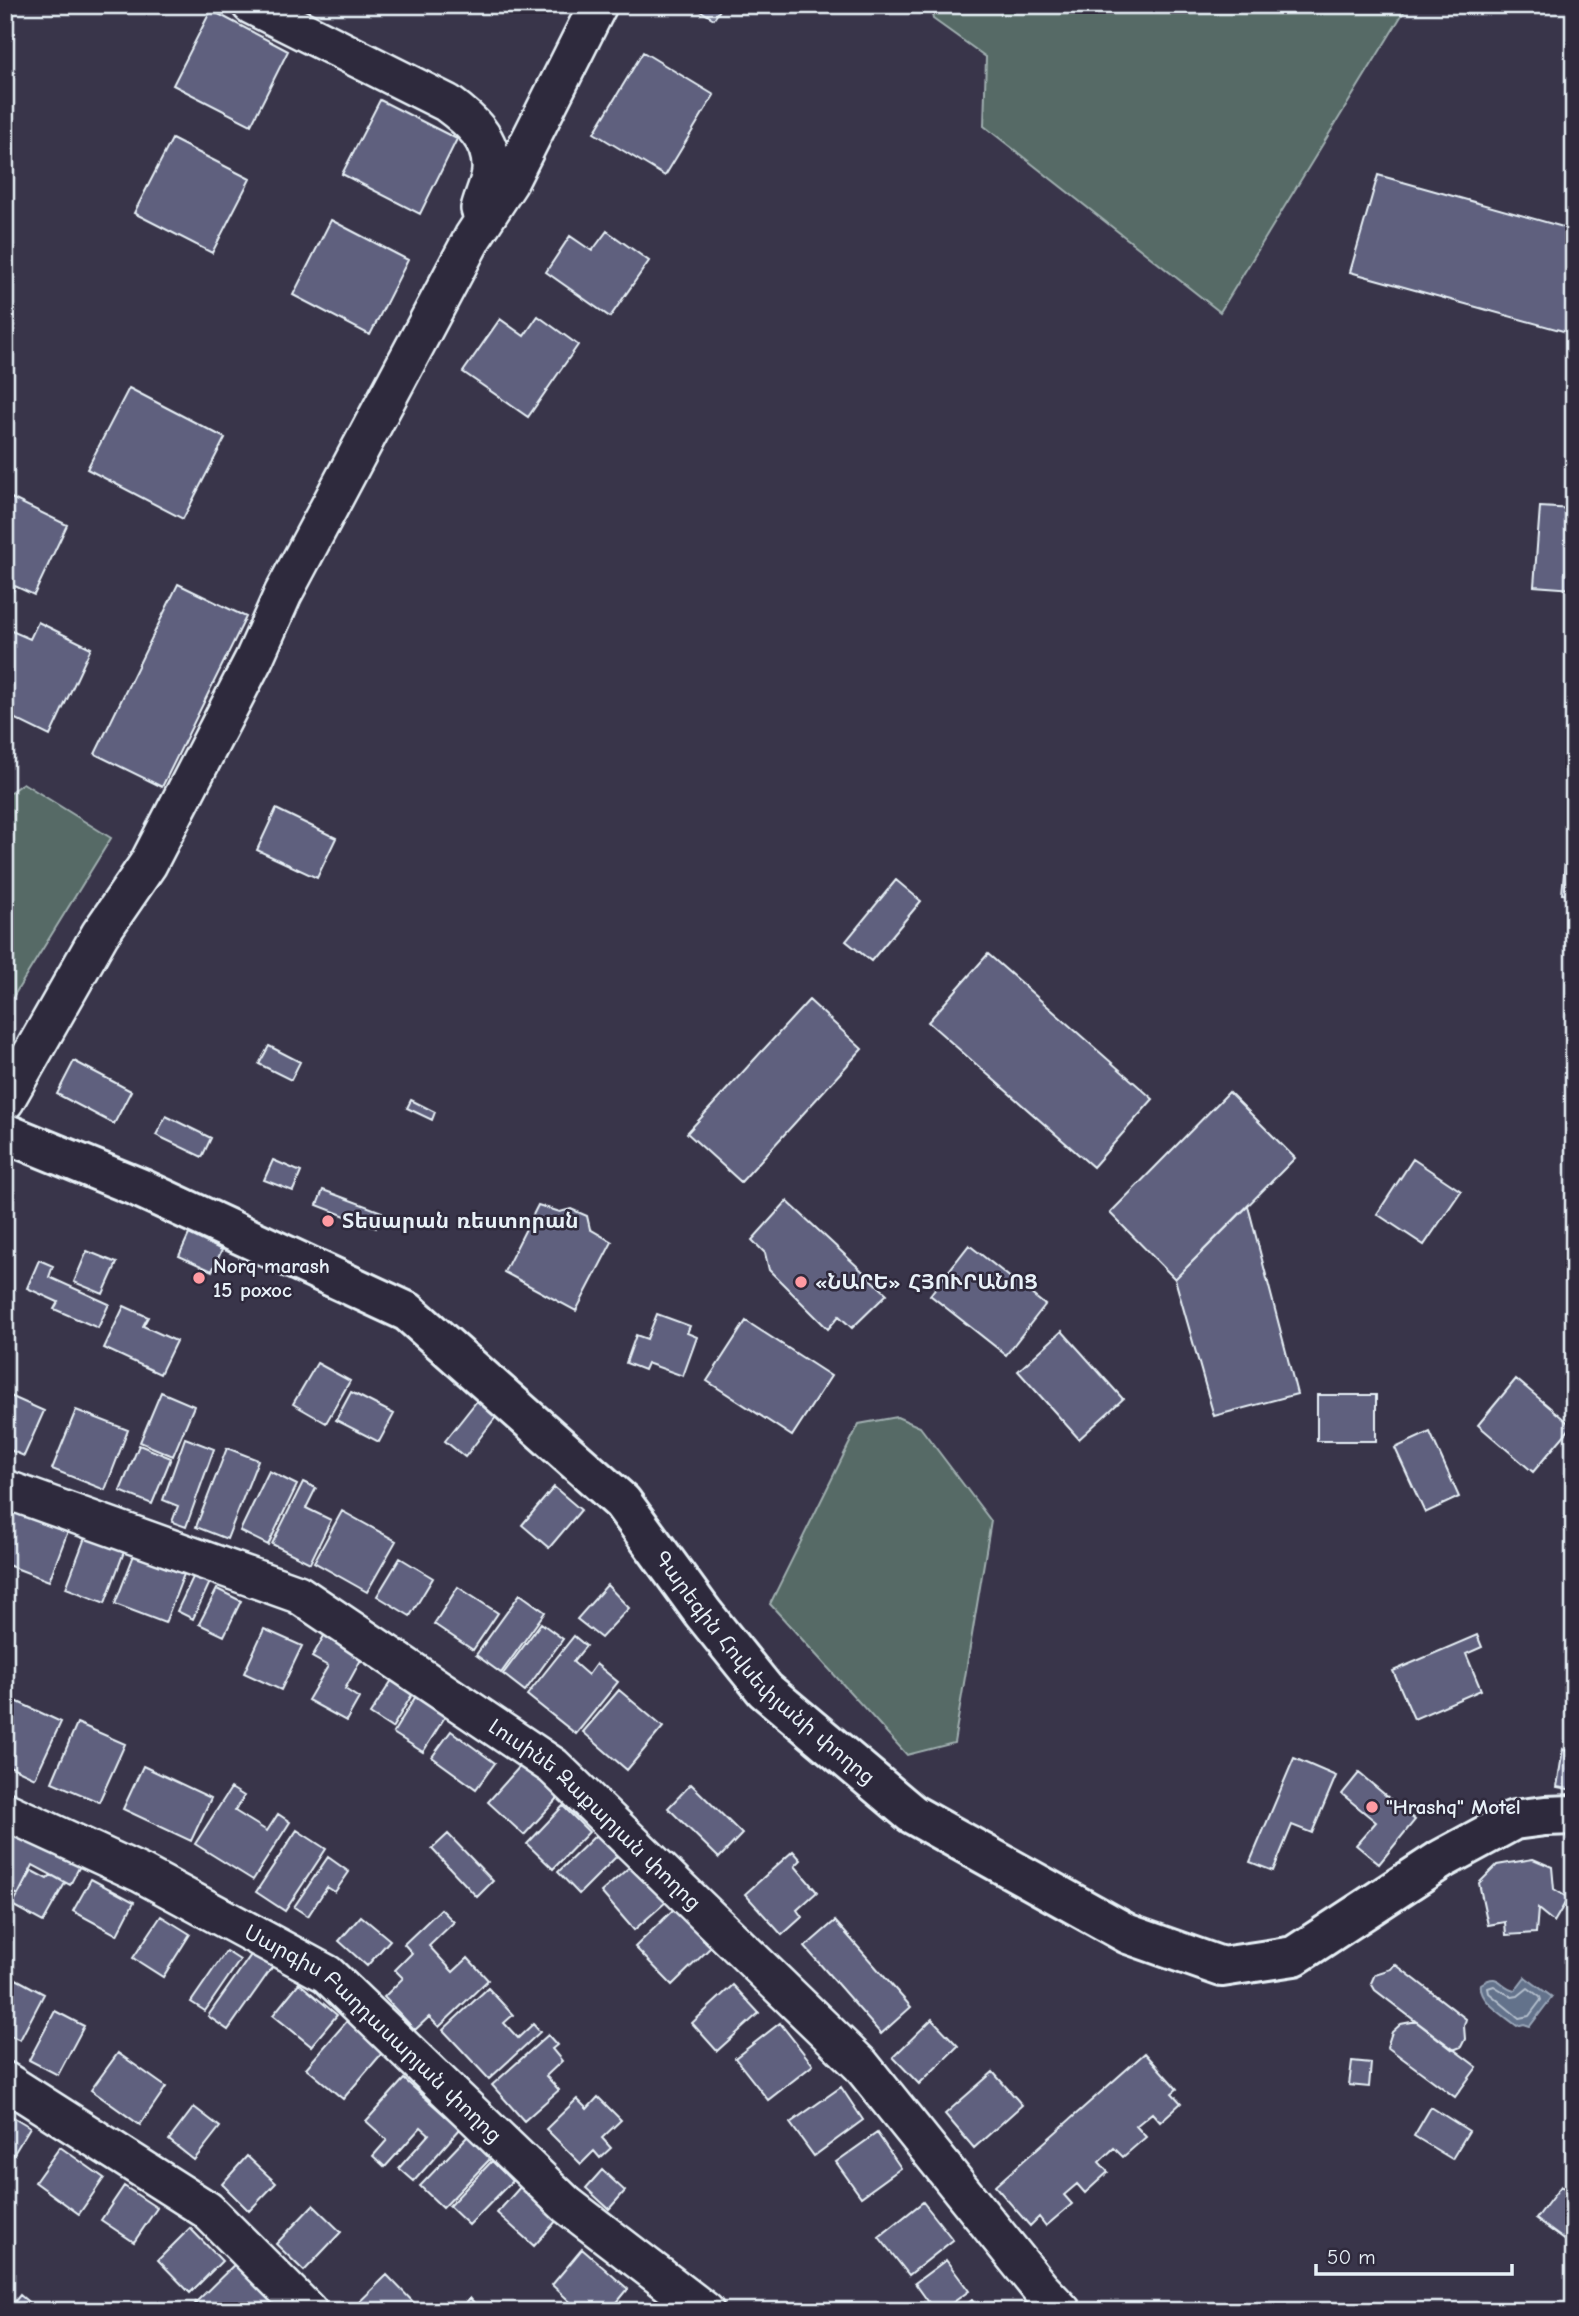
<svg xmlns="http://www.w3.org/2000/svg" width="1579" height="2316" viewBox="0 0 1579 2316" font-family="'Comic Neue','Noto Sans Armenian',sans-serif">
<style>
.green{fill:#566b66;stroke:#9faeaf;stroke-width:2}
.water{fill:#63728b;stroke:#98a5b7;stroke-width:2}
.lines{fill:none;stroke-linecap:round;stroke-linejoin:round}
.shore{stroke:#b3becc;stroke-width:2}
.building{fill:#5f617e;stroke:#e8f1f8;stroke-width:2}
.minor-casing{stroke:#e8f1f8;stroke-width:42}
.major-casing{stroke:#e8f1f8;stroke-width:44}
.minor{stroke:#2f2a3d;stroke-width:37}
.major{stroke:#2f2a3d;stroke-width:38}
.poi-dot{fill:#ff9aa2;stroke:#2f2a3d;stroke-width:2.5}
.labels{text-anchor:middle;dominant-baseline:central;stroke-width:5;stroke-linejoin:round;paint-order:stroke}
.poi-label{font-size:21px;font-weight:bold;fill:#e8f1f8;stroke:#2f2a3d;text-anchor:start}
.street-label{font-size:21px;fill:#e8f1f8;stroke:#2f2a3d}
</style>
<rect width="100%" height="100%" fill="#39354a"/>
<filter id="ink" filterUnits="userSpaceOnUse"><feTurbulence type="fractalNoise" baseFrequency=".0143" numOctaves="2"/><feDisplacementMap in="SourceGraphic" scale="14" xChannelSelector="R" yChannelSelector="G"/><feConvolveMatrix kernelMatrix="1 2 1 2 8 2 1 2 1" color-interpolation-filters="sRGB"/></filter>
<g filter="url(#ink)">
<path class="green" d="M930,5h478l-188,307 -236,-186 2,-69 -53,-38z
M23,783l88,55 -106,172v-214z
M897,1417l23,10 71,94 -37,222 -47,12 -137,-151 89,-180z"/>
<path class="water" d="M1525,1977l27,20 -22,29 -6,-2 -7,2c-13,-11 -39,-25 -36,-42 19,-13 18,3 34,6z"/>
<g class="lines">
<path class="shore" d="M1494,1986l18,11 6,-1 10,-8 12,9 1,3 -12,16 -10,2 -30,-25 -1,-5z"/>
</g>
<path class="building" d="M691,5h32l-9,14z
M211,10l77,41 -37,74 -78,-40z
M643,52l71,43 -49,81 -71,-43z
M380,100l77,39 -37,75 -78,-40z
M172,139l78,40 -38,74 -78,-40z
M1378,175l196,55v104l-224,-62z
M331,220l77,40 -38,75 -77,-40z
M607,231l42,30 -39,56 -64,-45 24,-36 22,15z
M538,316l40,29 -50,72 -65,-45 37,-53 24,17z
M129,388l96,50 -42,81 -96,-50z
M5,495l62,30 -33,70 -19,-9 -10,21z
M1540,507l34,2v80l-40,-3z
M178,584l68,33 -84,170 -67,-33z
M38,622l53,26 -41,88 -45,-22v-86l25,11z
M276,809l60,29 -19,40 -60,-28z
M1571,835l3,1v59l-12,-1 4,-42 4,1z
M896,880l25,21 -50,60 -25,-20z
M988,954l165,145 -60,68 -165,-145z
M809,1000l53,49 -121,133 -54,-49z
M269,1046l31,16 -9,18 -32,-16z
M74,1061l57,30 -17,33 -57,-30z
M1229,1092l66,66 -120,121 -65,-66z
M411,1100l24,12 -3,8 -25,-12z
M166,1116l45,22 -9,19 -46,-22z
M1413,1159l48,32 -37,54 -47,-31z
M273,1160l28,12 -8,19 -29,-11z
M323,1190l59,22 -6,16 -59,-23z
M787,1201l100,93 -35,34 -13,-12 -11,13 -59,-59 -4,-17 -13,-13z
M538,1205l22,7 11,-3 16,7 3,13 22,13 -36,69 -72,-39z
M1248,1206l49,188 -83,22 -39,-137z
M189,1234l33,16 -10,21 -33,-15z
M969,1245l76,60 -39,50 -76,-60z
M87,1251l30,12 -14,31 -29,-12z
M39,1260l14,6 -4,11 60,27 -11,24 -44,-19 4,-7 -31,-14z
M124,1306l24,11 -5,9 33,15 -16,33 -56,-26z
M657,1314l33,12 -3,7 10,4 -14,39 -36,-13 -3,7 -18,-7 10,-28 11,4z
M746,1321l85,55 -39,60 -85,-55z
M1062,1331l61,68 -44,40 -61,-68z
M317,1363l33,18 -24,42 -33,-19z
M1516,1379l56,47 -39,46 -55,-47z
M161,1392l33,14 -21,50 -33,-14z
M351,1392l43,22 -15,28 -43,-22z
M8,1395l36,16 -20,45 -19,-8v-46z
M1317,1395h59v46h-59z
M480,1397l19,16 -34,44 -20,-16z
M76,1410l52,20 -23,60 -53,-21z
M1430,1432l29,65 -34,16 -30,-65z
M185,1438l29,11 -28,78 -14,-5 6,-16 -15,-6z
M139,1445l32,13 -19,46 -32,-13z
M227,1448l31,12 -31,79 -31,-12z
M269,1471l28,14 -29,60 -28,-14z
M303,1482l13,6 -10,20 25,12 -21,43 -38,-19z
M554,1487l27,23 -32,38 -27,-23z
M6,1507l62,24 -19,50 -44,-17z
M342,1511l54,30 -29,51 -53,-30z
M86,1535l39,14 -20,54 -39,-15z
M134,1555l50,19 -19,49 -50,-19z
M400,1558l33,20 -23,38 -33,-20z
M195,1573l16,7 -18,39 -16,-8z
M607,1585l22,23 -28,30 -24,-19z
M458,1587l40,26 -25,37 -39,-26z
M217,1589l24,12 -17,35 -25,-12z
M520,1594l25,18 -44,61 -25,-18z
M541,1623l22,16 -38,52 -22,-17z
M264,1629l38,17 -21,44 -37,-17z
M325,1634l38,22 -18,33 14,9 -13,23 -38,-21 20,-34 -16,-9z
M1477,1635l5,12 -16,7 15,36 -67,29 -21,-48z
M574,1636l12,10 -13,16 15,13 8,-11 22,18 -42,52 -49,-39z
M392,1680l21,13 -21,35 -22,-14z
M619,1690l44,37 -36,43 -44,-38z
M5,1696l56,26 -26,56 -30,-14z
M416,1696l30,19 -23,37 -30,-19z
M77,1723l48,21 -26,58 -47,-20z
M451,1731l44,32 -19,26 -44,-32z
M1563,1749l11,7v34l-17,-3z
M1294,1758l42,18 -24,57 -20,-8 -19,46 -23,-9z
M522,1764l37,33 -35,38 -36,-33z
M143,1766l68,32 -20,43 -68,-32z
M1359,1773l56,47 -36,44 -23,-19 20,-23 -34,-28z
M691,1784l51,50 -23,24 -51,-50z
M231,1788l13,8 -9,15 32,20 11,-17 12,8 -37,58 -58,-36z
M563,1806l26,26 -36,37 -26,-25z
M18,1823l65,37 -13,25 -37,-20 -15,30 -13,-7v-40z
M297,1830l29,19 -41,62 -29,-19z
M448,1834l45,47 -16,16 -45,-48z
M596,1835l21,21 -38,38 -21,-22z
M793,1851l8,9 -6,6 22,26 -20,18 5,7 -20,18 -37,-41z
M328,1857l21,15 -14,20 -8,-5 -19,29 -14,-9z
M1533,1859l19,8 2,22 14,9 -14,24 -16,-13 -2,24 -30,2 -1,-13 -17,3 -9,-42 18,-18z
M633,1864l33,38 -32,28 -33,-38z
M32,1871l15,8 4,-4 14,8 -22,39 -31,-17z
M91,1879l43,23 -17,33 -44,-24z
M676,1907l37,38 -41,40 -37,-38z
M441,1909l13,13 -25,24 24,26 15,-14 20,22 -49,47 -10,-10 -14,13 -31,-33 19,-19 -8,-8 17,-17 -8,-9z
M161,1916l29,18 -27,43 -30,-19z
M361,1916l29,24 -23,26 -28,-25z
M835,1921l76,86 -30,27 -76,-87z
M226,1951l14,9 -35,51 -14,-9z
M253,1952l20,14 -45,64 -20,-14z
M1395,1964l71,55 -2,7 1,13 -4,8 -8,3 -78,-60 -4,-7 4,-9 16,-5z
M5,1973l39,21 -24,46 -15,-7z
M299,1983l38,32 -26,31 -38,-31z
M733,1985l26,28 -42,38 -25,-28z
M488,1988l25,27 -9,8 14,15 15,-14 7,8 -51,47 -46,-49z
M55,2011l29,15 -26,49 -29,-15z
M932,2019l26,27 -39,38 -26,-27z
M347,2021l36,31 -40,47 -37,-31z
M1411,2022h6l60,45 -22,30 -68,-50 5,-15 9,-8z
M780,2023l33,42 -45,35 -33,-42z
M548,2035l9,10 -5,4 10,12 -16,15 13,14 -35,31 -32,-36z
M118,2053l48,34 -26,38 -49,-35z
M1145,2053l32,36 -5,4 9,10 -21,19 -8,-9 -16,13 10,11 -23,20 -9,-9 -15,14 9,10 -23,21 -8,-9 -13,11 8,9 -26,22 -7,-9 -9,9 -35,-40z
M1352,2061l19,2 -2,24 -20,-2z
M993,2072l29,33 -48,43 -29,-34z
M404,2079l56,50 -46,52 -15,-13 30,-34 -8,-7 -36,40 -12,-11 14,-16 -21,-19z
M841,2087l22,33 -49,36 -24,-33z
M598,2097l23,23 -19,18 9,10 -11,10 -6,-7 -13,13 -35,-35 31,-30 10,10z
M194,2107l26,20 -26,33 -25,-20z
M1431,2107l38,24 -17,28 -38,-23z
M5,2112l25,15 -18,30 -7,-4z
M877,2133l24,35 -40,29 -25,-35z
M468,2136l23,22 -48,50 -23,-22z
M60,2147l44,31 -25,36 -44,-32z
M247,2156l29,27 -27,28 -27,-27z
M492,2161l20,20 -43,44 -20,-19z
M602,2170l23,21 -16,18 -23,-21z
M124,2186l33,22 -23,34 -33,-22z
M521,2186l37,33 -24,27 -37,-33z
M1561,2186l13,9v52l-38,-28z
M923,2202l30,38 -44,35 -30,-38z
M313,2205l28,27 -37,39 -28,-27z
M190,2228l32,33 -32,32 -32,-33z
M582,2249l46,40 -18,22h-30l-28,-26z
M243,2256l51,55h-91l-8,-8z
M946,2260l23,31 -28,20h-6l-20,-28z
M387,2275l35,36h-72z
M20,2295l19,16h-32z
M470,2298l11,13h-23z
M972,2300l7,11h-21z"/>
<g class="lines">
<g class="minor-casing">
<g id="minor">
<path d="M251,5l196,98c23,17 46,36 44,68 -1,12 -8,26 -11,38"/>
<path d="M5,1101l95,-167 48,-70 106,-205 29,-65 190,-357 36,-55 89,-177"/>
<path id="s1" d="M5,1489l293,105 255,172 308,299 179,223 22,23"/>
<path id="s2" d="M5,1811l137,63 185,100 240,231 138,106"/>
<path d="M5,2081l202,129 101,101"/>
</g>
</g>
<g class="major-casing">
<g id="major">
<path id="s3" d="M5,1133l135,55 268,124 214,190 81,111 62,77 147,124 216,120 94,33 72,-11 148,-97 72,-39 31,-4 29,-1"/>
</g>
</g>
<use href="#minor" class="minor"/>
<use href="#major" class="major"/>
</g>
</g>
<g class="poi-dot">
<circle cx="328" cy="1221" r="7"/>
<circle cx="199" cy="1278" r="7"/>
<circle cx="801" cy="1282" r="7"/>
<circle cx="1372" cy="1807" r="7"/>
</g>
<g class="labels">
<g class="poi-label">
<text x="342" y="1221">Տեսարան ռեստորան</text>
<text x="213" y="1266">Norq marash<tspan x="213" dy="24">15 poxoc</tspan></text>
<text x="815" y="1282">«ՆԱՐԵ» ՀՅՈՒՐԱՆՈՑ</text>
<text x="1386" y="1807">"Hrashq" Motel</text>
</g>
<g class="street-label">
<text stroke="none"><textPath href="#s3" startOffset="947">Գարեգին Հովսեփյանի փողոց</textPath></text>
<text stroke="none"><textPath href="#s1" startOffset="682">Լուսինե Զաքարյան փողոց</textPath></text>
<text stroke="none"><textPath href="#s2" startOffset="434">Սարգիս Բաղդասարյան փողոց</textPath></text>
</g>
</g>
<rect width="1579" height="2316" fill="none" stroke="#2f2a3d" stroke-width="28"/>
<rect x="14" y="14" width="1551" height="2288" fill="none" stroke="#e8f1f8" stroke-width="2.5" filter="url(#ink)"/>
<path d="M1316 2264v10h196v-10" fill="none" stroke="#e8f1f8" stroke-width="3.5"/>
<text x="1327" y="2264" font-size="21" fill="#e8f1f8" stroke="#2f2a3d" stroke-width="5" paint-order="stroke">50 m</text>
</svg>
